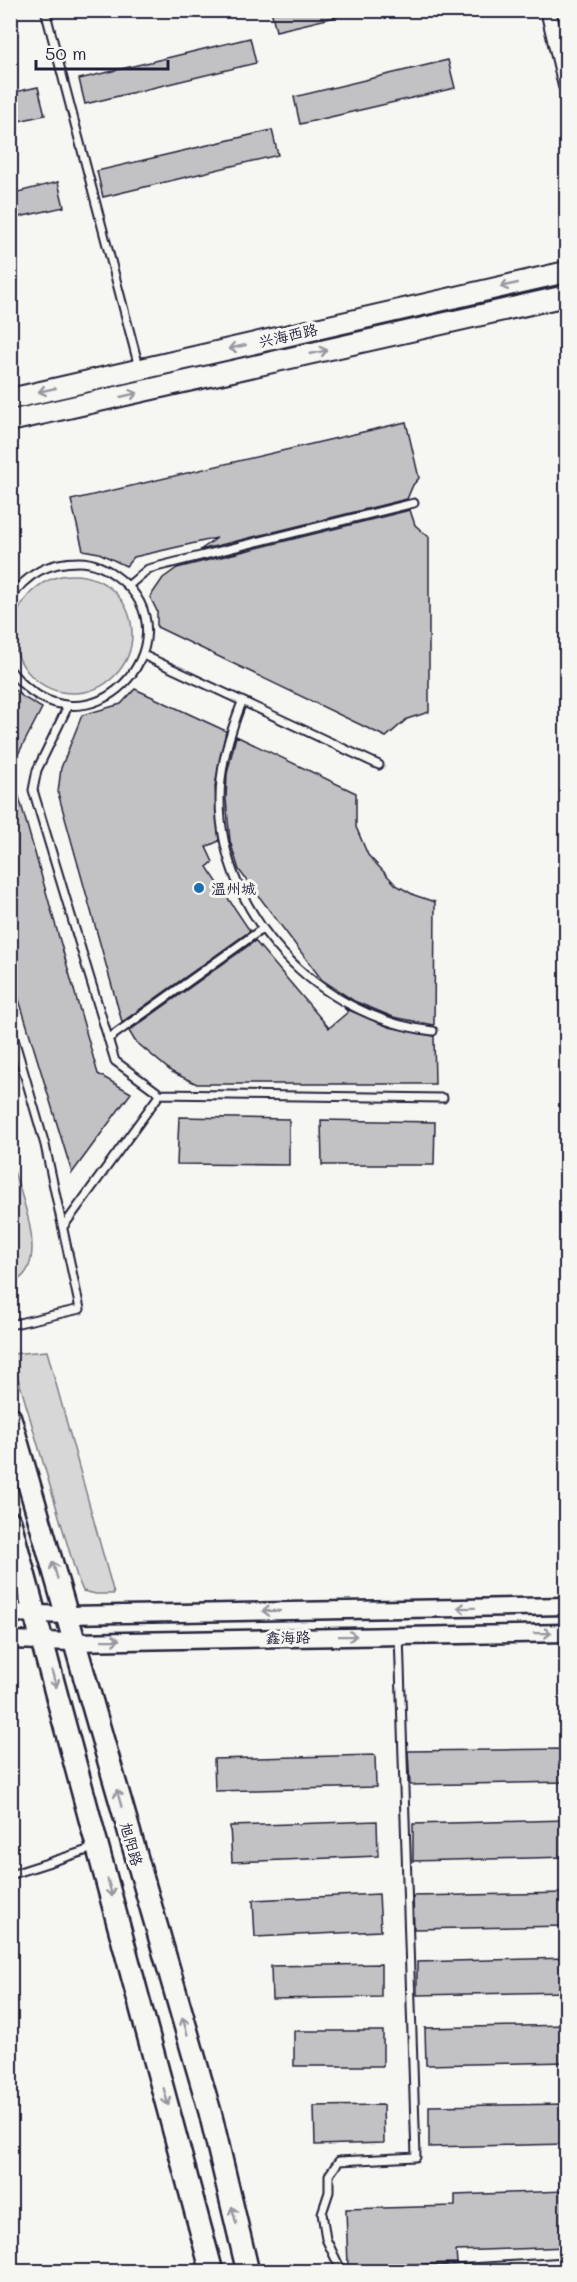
<svg xmlns="http://www.w3.org/2000/svg" width="577" height="2282" viewBox="0 0 577 2282" font-family="Mali,'LXGW WenKai TC',sans-serif">
<style>
.green{fill:#d7d7d7;stroke:#7c7c89;stroke-width:1.5}
.building{fill:#c2c2c4;stroke:#22223b;stroke-width:1.5}
.lines{fill:none;stroke-linecap:round;stroke-linejoin:round}
.service-casing{stroke:#22223b;stroke-width:11}
.minor-casing{stroke:#22223b;stroke-width:18}
.tertiary-casing{stroke:#22223b;stroke-width:21}
.secondary-casing{stroke:#22223b;stroke-width:24}
.primary-casing{stroke:#22223b;stroke-width:26}
.service{stroke:#f6f6f2;stroke-width:7}
.minor{stroke:#f6f6f2;stroke-width:14}
.tertiary{stroke:#f6f6f2;stroke-width:16}
.secondary{stroke:#f6f6f2;stroke-width:20}
.primary{stroke:#f6f6f2;stroke-width:21}
.oneway{stroke:#9797a0}
.poi-dot{fill:#1f6fb2;stroke:#f6f6f2;stroke-width:2}
.labels{text-anchor:middle;dominant-baseline:central;stroke-width:6;stroke-linejoin:round;paint-order:stroke}
.street-label{font-size:15px;fill:#22223b;stroke:#f6f6f2}
.poi-label{font-size:15px;fill:#22223b;stroke:#f6f6f2;text-anchor:start}
</style>
<rect width="100%" height="100%" fill="#f6f6f2"/>
<filter id="ink" filterUnits="userSpaceOnUse"><feTurbulence type="fractalNoise" baseFrequency=".0167" numOctaves="2"/><feDisplacementMap in="SourceGraphic" scale="12" xChannelSelector="R" yChannelSelector="G"/><feConvolveMatrix kernelMatrix="1 2 1 2 8 2 1 2 1" color-interpolation-filters="sRGB"/></filter>
<g filter="url(#ink)">
<path class="green" d="M14 634a59 59 0 1 1 118 0a59 59 0 1 1-118 0Z
M10,1160c9,28 44,110 1,123z
M47,1351l67,243h-18l-13,-3 -6,-14 -66,-223z"/>
<path class="building" d="M271,10h68l1,6 -64,15z
M250,38l6,25 -171,41 -6,-25z
M448,60l7,28 -155,36 -6,-27z
M38,87l7,28 -35,8v-30z
M272,130l6,25 -175,42 -6,-26z
M58,182l6,25 -54,12v-25z
M406,422l13,56 -6,7 -6,14 -207,51 17,-12 -83,19 -8,9 -27,-13 -16,-3 -12,-50z
M410,510l5,15 14,12v175l-22,7 -21,18 -229,-110v-16l-7,-14 13,-19 14,-10z
M10,686l13,11 19,11 -32,62z
M135,689l91,42 -11,55 4,55 -13,6 7,15 -6,5 43,64 -128,91 -64,-229 3,-25 21,-53 39,-11z
M236,736l120,57v34l12,28 28,30 18,10 21,7 -1,123 -41,-8 -39,-16 -32,-21 -83,-110 -9,-29 -4,-42 1,-25z
M15,783l83,291 33,19 -59,80 -62,-203v-186z
M255,941l74,87 19,-16 -4,-4 45,19 45,9 1,48h-238l-25,-12 -37,-31 -6,-10z
M179,1117l110,2v46l-112,-1z
M321,1120l114,2 -1,43h-112z
M567,1749v33l-157,3 -2,-34z
M375,1755l1,32 -161,4 -1,-32z
M567,1820v37l-154,4v-37z
M377,1821l1,35 -146,6 -2,-36z
M567,1893v33l-153,3 -1,-33z
M379,1894l2,37 -126,6 -2,-37z
M567,1958v34l-150,3v-33z
M381,1964v33l-109,2 -1,-33z
M567,2025v37l-141,3 -1,-37z
M294,2031h89v35h-89z
M567,2104v40l-138,3v-41z
M383,2105l1,38 -69,2 -1,-39z
M567,2191v56l-111,4 1,12 -109,3 -2,-57 109,-3v-11z"/>
<g class="lines">
<g class="service-casing">
<path id="service" d="M45,10l94,357
M128,586l20,-17 266,-66
M10,599c17,-26 39,-37 69,-37 15,0 30,8 41,17 78,62 -33,188 -110,91
M143,655l236,110
M242,702c-12,31 -22,62 -22,97 0,117 99,219 213,232
M68,706l-31,64 -4,20 82,271 45,33 283,4
M10,1025l35,120 35,164 -70,16
M108,1039l154,-110
M63,1227l97,-133
M10,1875l84,-27
M342,2272l-16,-33 -4,-26 7,-21v-17l10,-14 77,-4 -17,-522
M406,2272l160,-10"/>
</g>
<g class="minor-casing">
<path id="minor" d="M548,10l18,76"/>
</g>
<g class="tertiary-casing">
<path id="tertiary" d="M10,1613l58,2 498,-9
M10,1640l63,2 493,-9"/>
</g>
<g class="secondary-casing">
<path id="secondary" d="M10,399l556,-127
M10,421l556,-125"/>
</g>
<g class="primary-casing">
<path id="primary" d="M10,1418l200,694 38,160
M10,1522l202,750"/>
</g>
<use href="#service" class="service"/>
<use href="#minor" class="minor"/>
<use href="#tertiary" class="tertiary"/>
<use href="#secondary" class="secondary"/>
<use href="#primary" class="primary"/>
</g>
<defs><path id="oneway-shaft" d="M-6 0H5M1.5-3L5.5 0L1.5 3" fill="none" stroke-width="1.6" stroke-linecap="round" stroke-linejoin="round" transform="scale(1.5)"/></defs>
<g class="oneway">
<use href="#oneway-shaft" transform="translate(509 285) rotate(167)"/>
<use href="#oneway-shaft" transform="translate(237 347) rotate(167)"/>
<use href="#oneway-shaft" transform="translate(319 352) rotate(-13)"/>
<use href="#oneway-shaft" transform="translate(47 390) rotate(167)"/>
<use href="#oneway-shaft" transform="translate(129 395) rotate(-13)"/>
<use href="#oneway-shaft" transform="translate(55 1570) rotate(-106)"/>
<use href="#oneway-shaft" transform="translate(466 1608) rotate(179)"/>
<use href="#oneway-shaft" transform="translate(271 1611) rotate(179)"/>
<use href="#oneway-shaft" transform="translate(543 1633) rotate(-1)"/>
<use href="#oneway-shaft" transform="translate(348 1636) rotate(-1)"/>
<use href="#oneway-shaft" transform="translate(111 1640) rotate(-1)"/>
<use href="#oneway-shaft" transform="translate(54 1679) rotate(75)"/>
<use href="#oneway-shaft" transform="translate(119 1798) rotate(-106)"/>
<use href="#oneway-shaft" transform="translate(110 1888) rotate(75)"/>
<use href="#oneway-shaft" transform="translate(185 2026) rotate(-106)"/>
<use href="#oneway-shaft" transform="translate(166 2097) rotate(75)"/>
<use href="#oneway-shaft" transform="translate(234 2215) rotate(-104)"/>
</g>
</g>
<circle class="poi-dot" cx="199" cy="888" r="6"/>
<g class="labels">
<g class="street-label">
<text transform="translate(288 335) rotate(-13)">兴海西路</text>
<text transform="translate(288 1637) rotate(-1)">鑫海路</text>
<text transform="translate(132 1844) rotate(74)">旭阳路</text>
</g>
<g class="poi-label">
<text x="211" y="888">温州城</text>
</g>
</g>
<rect width="577" height="2282" fill="none" stroke="#f6f6f2" stroke-width="36"/>
<rect x="18" y="18" width="541" height="2246" fill="none" stroke="#22223b" stroke-width="2" filter="url(#ink)"/>
<path d="M36 60v9h132v-9" fill="none" stroke="#22223b" stroke-width="3"/>
<text x="45" y="60" font-size="18" fill="#22223b" stroke="#f6f6f2" stroke-width="4.5" paint-order="stroke">50 m</text>
</svg>
